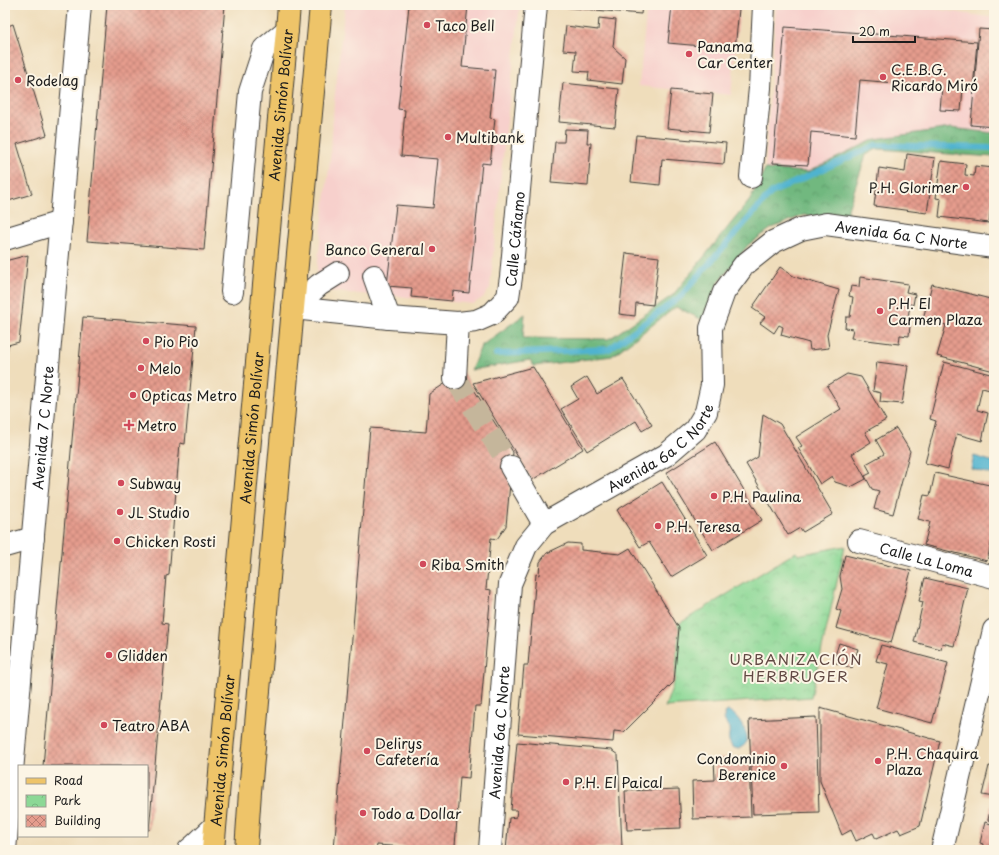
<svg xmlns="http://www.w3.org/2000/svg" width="999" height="855" viewBox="0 0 999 855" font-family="'Playpen Sans',sans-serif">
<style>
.built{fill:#f7d0cc}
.forest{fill:url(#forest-crowns);stroke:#466a4e}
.park{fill:url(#park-crowns);stroke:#547a59}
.water{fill:#50b3cf;stroke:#366876}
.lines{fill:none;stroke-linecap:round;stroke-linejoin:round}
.stream{stroke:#50b3cf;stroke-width:6}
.building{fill:url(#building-cross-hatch)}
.minor-tunnel{stroke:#c5b69b;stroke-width:22;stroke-dasharray:22 11;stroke-linecap:butt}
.minor-casing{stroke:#3c3934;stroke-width:24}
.major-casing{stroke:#3c3934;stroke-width:24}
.minor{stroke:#fff;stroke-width:22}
.major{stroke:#eec469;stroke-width:22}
.poi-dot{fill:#d1495b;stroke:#fcf5e5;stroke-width:1.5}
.labels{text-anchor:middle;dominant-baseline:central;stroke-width:4;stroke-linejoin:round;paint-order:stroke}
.poi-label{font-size:14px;fill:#1c1c1c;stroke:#fcf5e5;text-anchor:start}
.street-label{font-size:14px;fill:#1c1c1c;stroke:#fcf5e5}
.neighbourhood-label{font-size:15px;letter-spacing:1px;fill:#624944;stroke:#fcf5e5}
</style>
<defs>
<pattern id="forest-crowns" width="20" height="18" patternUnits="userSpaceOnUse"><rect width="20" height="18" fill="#71b87f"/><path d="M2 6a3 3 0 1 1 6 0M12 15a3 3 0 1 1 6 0" fill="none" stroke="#5c9567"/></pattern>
<pattern id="park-crowns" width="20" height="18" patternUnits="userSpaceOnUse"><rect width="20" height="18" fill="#8cd896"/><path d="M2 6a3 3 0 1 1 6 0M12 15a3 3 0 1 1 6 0" fill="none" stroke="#78b981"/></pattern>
<pattern id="building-cross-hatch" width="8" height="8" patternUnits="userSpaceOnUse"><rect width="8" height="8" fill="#e59c8d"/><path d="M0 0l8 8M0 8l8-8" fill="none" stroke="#b97e72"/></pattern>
</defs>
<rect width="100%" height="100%" fill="#fcf5e5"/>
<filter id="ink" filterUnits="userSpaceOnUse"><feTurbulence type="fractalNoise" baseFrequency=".025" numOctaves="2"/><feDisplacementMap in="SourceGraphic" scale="8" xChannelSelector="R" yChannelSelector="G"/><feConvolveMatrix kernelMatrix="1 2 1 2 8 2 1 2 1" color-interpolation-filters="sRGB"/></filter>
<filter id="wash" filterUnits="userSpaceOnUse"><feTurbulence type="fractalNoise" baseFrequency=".012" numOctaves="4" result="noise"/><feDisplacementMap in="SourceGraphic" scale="16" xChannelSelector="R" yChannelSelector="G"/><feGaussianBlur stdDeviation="0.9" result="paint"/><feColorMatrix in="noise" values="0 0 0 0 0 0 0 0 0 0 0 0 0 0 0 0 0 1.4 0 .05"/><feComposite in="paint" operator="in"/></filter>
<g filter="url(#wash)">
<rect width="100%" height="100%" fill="#efddbb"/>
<path class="built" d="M345,5h175l-18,160 -12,123 -6,9 -11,7 -86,-9h-16l-42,-4 -13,-15 15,-125 3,-49z
M647,5h93l-9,90 -92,-9z
M776,5h133l85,13v115l-43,-5 -76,11 -67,33 -43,-3z"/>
<path class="forest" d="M951,128l43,5v24l-117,-8 -11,6 -21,63 -41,-3 -32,13 -24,17 -30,38 -15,37 -27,-13 -64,49 -78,10 -4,-6 -59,10 10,-24 44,-32 -2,24 85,1 7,-4 58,-40 77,-95 15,-31 43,3 67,-33z"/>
<path class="park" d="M845,546l-34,151 -146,10 9,-25 5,-54 -2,-3 119,-73 2,3z"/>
<path class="water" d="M974,456l20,6v13l-23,-6z
M728,711c9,2 20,21 19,29 -1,5 -5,7 -9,9l-6,-2c-1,-2 -2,-4 -3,-6 -1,-4 1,-8 0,-13 -3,-6 -7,-8 -4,-15z"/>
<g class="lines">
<path class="stream" d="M496,354l113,-5 71,-52 91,-104 105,-48 118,3"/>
</g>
<g id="blocks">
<path class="building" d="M107,5h118l-21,245 -117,-9z
M409,5h59l-6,62 33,3 -5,48 5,1 -5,45 -8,-1 -13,130 -16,-2 -1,10 -41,-4 1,-9 -25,-2 9,-81 37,3 5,-49 -37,-3 4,-46 -7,-1z
M561,5h81l-1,9 -80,-7z
M672,5h41v2l26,2 -4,40 -67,-6z
M5,18l3,8 5,-2 34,111 -30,9 15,50 -27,8z
M599,18l17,2 -3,27 12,11 -3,26 -34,-4 1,-8 -15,-1 2,-20 -13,-1 3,-24 32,4z
M785,27l192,15 -4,47 -10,-1 -2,23 -21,-1 2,-23 -82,-7 -5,56 -44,-4 -3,33 -35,-2z
M979,29l15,1v97l-23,-2z
M563,83l56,6 -4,38 -56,-5z
M671,90l42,4 -4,38 -42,-4z
M565,129l23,1 -1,13h4l-3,43 -37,-3 4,-41h9z
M636,135l90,8 -2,21 -62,-5 -2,26 -29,-3z
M907,154l28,4 -8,55 -53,-7 5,-38 26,4z
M941,161l25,3 -1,11 9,1 1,-10 19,2v38l-3,-1 -2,18 -50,-6 2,-18 -5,-1z
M626,253l33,4 -6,48 -17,-2 -1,13 -16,-2z
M28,255l-9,87 -11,3 -2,25h-1v-109z
M780,267l15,10 44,13 -12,45 2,13 -19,2 -1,-7 -28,-8 2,-8 -4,-2 -5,8 -14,-10 5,-6 -13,-9z
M860,277l48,7 -2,8 9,2 -2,11 -3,-1 -3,21h3l-1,11 -9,-1 -1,9 -48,-6 2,-9 -8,-1 1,-11h4l3,-20 -4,-1 2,-10 8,1z
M932,284l62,16v71l-57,-15 9,-31 -23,-6z
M83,317l113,9 -11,118 -5,-1 -11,132 -3,1 -4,47 6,1 -19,206h-2v-64h-104z
M877,362l31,4 -6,38 -22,-2 1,-9 -8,-2z
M944,362l50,13v16l-12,-3 -5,22 11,3 -6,28 -25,-7 -9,35 -23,-6 11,-42 -6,-2z
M533,367l50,82 -51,31 -59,-97z
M463,372l50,80 -7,74 -9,13 -6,-1 -5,51 5,1 -10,116h-6l-6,72 -9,-1 -5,69 -6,4 -72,-5 -1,5h-22l-20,-1 36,-421 56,4 3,-38z
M847,374l14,3 25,43 -21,12 6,10 -19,12 14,25 -15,8 -16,-5 -3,-6 -12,8 -22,-36 4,-2 -6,-9 45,-28 -14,-23z
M587,377l10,17 26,-15 29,46 -10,6 -6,-10 -49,30 -26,-42 17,-10 -7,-12z
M763,414l17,10 53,90 -30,18 -3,-4 -12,7 -42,-71 12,-7z
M896,428l14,23 -17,63 -19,-5 5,-18 -7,-2 -7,-13 6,-3 -5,-9 18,-10 -8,-14z
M715,442l47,78 -49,30 -47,-77z
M935,473l59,13v45l-7,30 -63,-16 6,-23 -12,-3 6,-24 6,1z
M662,482l45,73 -36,22 -22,-35 -9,5 -23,-37z
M568,543l13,1v6l39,4 10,-6 49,80 -5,54 -50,50 -10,-1 -1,11 -95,-8 6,-69h4l8,-91 3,1 1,-13 7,-9z
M845,555l66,16 -20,72 -55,-15 5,-17 -5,-2 6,-20 -2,-13z
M925,578l43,10 -14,58 -12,-3 -1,6 -27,-7 9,-40 -4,-1z
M839,643l19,6 -6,19 -19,-6z
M881,645l67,18 -16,60 -56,-15 12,-44 -12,-3z
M820,708l120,33 -20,85 -19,8 -3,-5 -22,10 -3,-6 -17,8 -5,-11 -9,5 -22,-54z
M816,717l3,95 -66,2 -4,-94z
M517,742l94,8 7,5 4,92 -82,3h-34l3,-32 7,-1 1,-7h-6z
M749,757l2,60 -58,2 -1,-38 23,-1 -1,-22z
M989,766l5,1v30l-12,-2z
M679,789l2,39 -54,2 -2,-39z
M992,801h2v21l-6,-2z
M985,822l9,3v25h-12l1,-6 -3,-1z"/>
</g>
</g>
<g filter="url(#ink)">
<use href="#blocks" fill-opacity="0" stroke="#3c3934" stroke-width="1"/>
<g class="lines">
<path class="minor-tunnel" d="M455,378l56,89"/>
<g class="minor-casing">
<g id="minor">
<path d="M751,177l9,-89 4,-83"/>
<path d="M5,239l56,-17"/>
<path d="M374,276l15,42"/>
<path d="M232,292l18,-200 14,-43 23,-19"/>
<path id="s1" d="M293,308l96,10 69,5 18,-2 16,-7 16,-17 3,-20 25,-272"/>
<path d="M293,308l26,-23 19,-12"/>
<path d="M455,378l3,-55"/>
<path d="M511,467l33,57"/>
<path id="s2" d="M859,541l135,36"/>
<path d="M5,546l28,-8"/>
<path id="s3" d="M5,850l75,-845"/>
<path d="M189,850l6,-5 20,-19"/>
<path id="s4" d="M490,850l20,-266 16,-38 18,-22 122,-69 29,-25 11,-18 6,-27 -1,-57 13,-36 20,-27 29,-23 28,-13 25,-5 168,23"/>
<path d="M942,850l52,-220"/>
</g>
</g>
<g class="major-casing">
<g id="major">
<path id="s5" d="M213,850l74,-820 2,-25"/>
<path d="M246,850l4,-58 43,-484 28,-303"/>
</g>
</g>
<use href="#minor" class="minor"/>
<use href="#major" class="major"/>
</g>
</g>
<g class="poi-dot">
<circle cx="427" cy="25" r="4"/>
<circle cx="689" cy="54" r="4"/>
<circle cx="883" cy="77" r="4"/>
<circle cx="18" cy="80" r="4"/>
<circle cx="448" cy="137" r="4"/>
<circle cx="966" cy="187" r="4"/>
<circle cx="432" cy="249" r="4"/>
<circle cx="880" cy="311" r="4"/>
<circle cx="146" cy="341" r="4"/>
<circle cx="141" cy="368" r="4"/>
<circle cx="133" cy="395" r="4"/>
<path d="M127 419h4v4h4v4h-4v4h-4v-4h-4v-4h4z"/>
<circle cx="121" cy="483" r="4"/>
<circle cx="714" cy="496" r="4"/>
<circle cx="120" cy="512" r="4"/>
<circle cx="658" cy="526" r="4"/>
<circle cx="117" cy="541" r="4"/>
<circle cx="423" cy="564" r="4"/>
<circle cx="109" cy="655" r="4"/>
<circle cx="104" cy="725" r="4"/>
<circle cx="367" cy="751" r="4"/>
<circle cx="878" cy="761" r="4"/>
<circle cx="784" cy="766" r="4"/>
<circle cx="566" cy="782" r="4"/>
<circle cx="363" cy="813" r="4"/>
</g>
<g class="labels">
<g class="poi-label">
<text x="435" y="25">Taco Bell</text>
<text x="697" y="46">Panama<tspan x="697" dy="16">Car Center</tspan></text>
<text x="891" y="69">C.E.B.G.<tspan x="891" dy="16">Ricardo Miró</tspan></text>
<text x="26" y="80">Rodelag</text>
<text x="456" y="137">Multibank</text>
<text x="958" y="187" text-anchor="end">P.H. Glorimer</text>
<text x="424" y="249" text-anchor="end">Banco General</text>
<text x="888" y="303">P.H. El<tspan x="888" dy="16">Carmen Plaza</tspan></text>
<text x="154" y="341">Pio Pio</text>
<text x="149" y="368">Melo</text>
<text x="141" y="395">Opticas Metro</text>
<text x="137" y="425">Metro</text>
<text x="129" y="483">Subway</text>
<text x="722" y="496">P.H. Paulina</text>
<text x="128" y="512">JL Studio</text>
<text x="666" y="526">P.H. Teresa</text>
<text x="125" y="541">Chicken Rosti</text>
<text x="431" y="564">Riba Smith</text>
<text x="117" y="655">Glidden</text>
<text x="112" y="725">Teatro ABA</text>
<text x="375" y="743">Delirys<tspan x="375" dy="16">Cafetería</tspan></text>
<text x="886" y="753">P.H. Chaquira<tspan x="886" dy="16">Plaza</tspan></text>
<text x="776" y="758" text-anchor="end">Condominio<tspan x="776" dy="16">Berenice</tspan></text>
<text x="574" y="782">P.H. El Paical</text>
<text x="371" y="813">Todo a Dollar</text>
</g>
<g class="street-label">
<text stroke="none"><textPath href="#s5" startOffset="748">Avenida Simón Bolívar</textPath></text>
<text stroke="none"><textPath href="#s4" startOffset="862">Avenida 6a C Norte</textPath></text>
<text stroke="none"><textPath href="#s1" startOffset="283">Calle Cáñamo</textPath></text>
<text stroke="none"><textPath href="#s3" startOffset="424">Avenida 7 C Norte</textPath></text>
<text stroke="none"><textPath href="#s5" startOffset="424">Avenida Simón Bolívar</textPath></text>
<text stroke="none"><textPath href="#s4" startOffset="477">Avenida 6a C Norte</textPath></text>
<text stroke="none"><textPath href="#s2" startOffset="70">Calle La Loma</textPath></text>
<text stroke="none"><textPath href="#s4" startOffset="118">Avenida 6a C Norte</textPath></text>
<text stroke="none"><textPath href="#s5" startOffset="100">Avenida Simón Bolívar</textPath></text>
</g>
<g class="neighbourhood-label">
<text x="796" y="658">URBANIZACIÓN<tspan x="796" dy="17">HERBRUGER</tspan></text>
</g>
</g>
<rect width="999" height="855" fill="none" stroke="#fcf5e5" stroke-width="20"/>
<rect x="18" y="765" width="130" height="72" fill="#fcf5e5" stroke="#a29e95"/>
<rect x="26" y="778" width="20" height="6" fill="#eec469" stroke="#a29e95"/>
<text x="54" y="785" font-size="12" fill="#1c1c1c">Road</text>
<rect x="26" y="795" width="20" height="12" fill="url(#park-crowns)" stroke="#a29e95"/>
<text x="54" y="805" font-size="12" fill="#1c1c1c">Park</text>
<rect x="26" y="815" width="20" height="12" fill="url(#building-cross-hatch)" stroke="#a29e95"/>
<text x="54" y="825" font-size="12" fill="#1c1c1c">Building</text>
<path d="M853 36v6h62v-6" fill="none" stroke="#1c1c1c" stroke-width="2"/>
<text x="859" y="36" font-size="12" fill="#1c1c1c" stroke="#fcf5e5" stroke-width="3" paint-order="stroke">20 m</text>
</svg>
